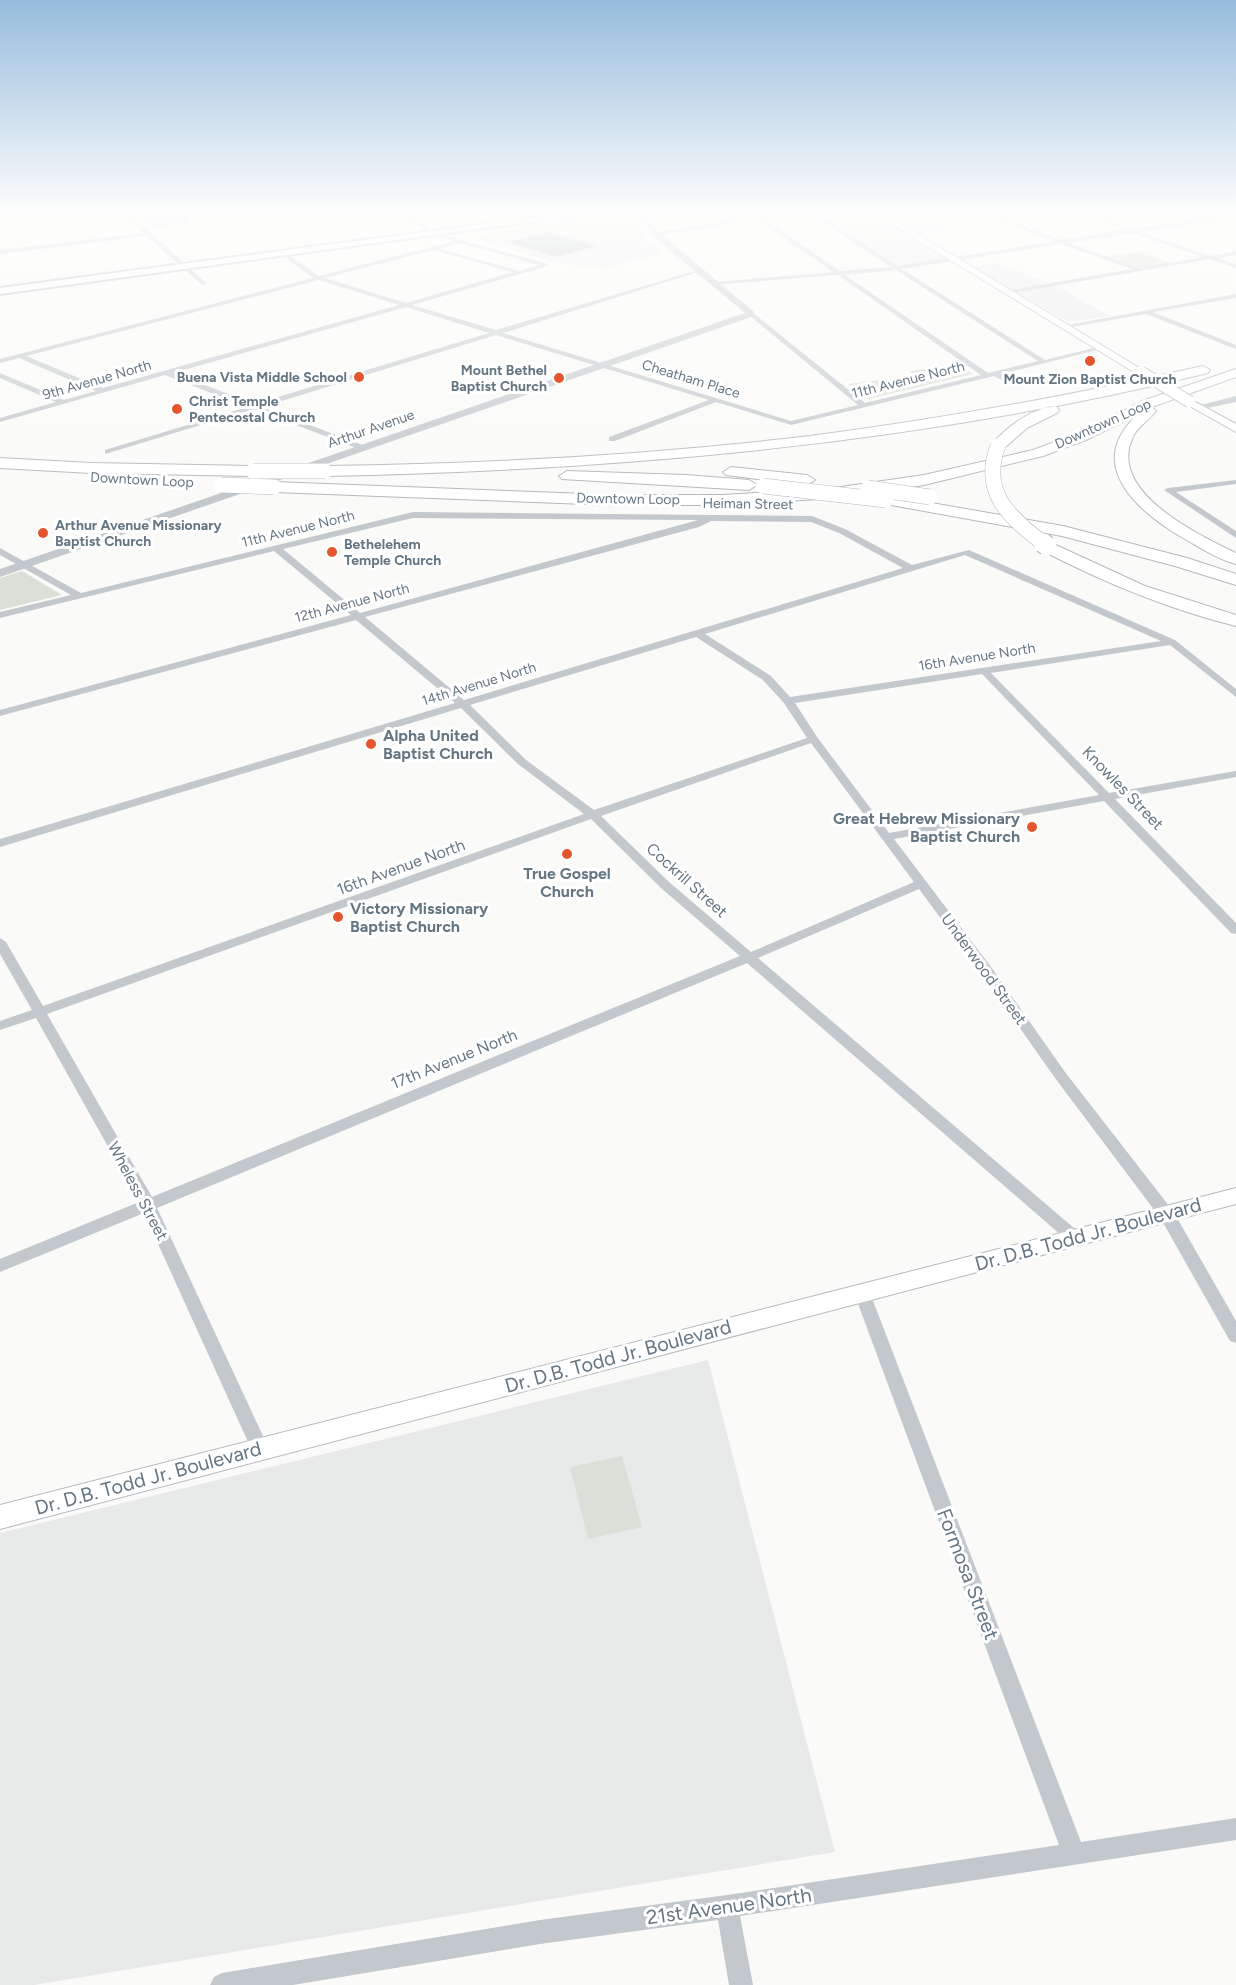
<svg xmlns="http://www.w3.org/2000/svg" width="1236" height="1985" viewBox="0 0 1236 1985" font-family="Figtree,sans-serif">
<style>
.built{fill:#e8e9e9}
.green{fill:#dadfd7}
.building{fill:#aab3b9;stroke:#dcdcda;stroke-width:1.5}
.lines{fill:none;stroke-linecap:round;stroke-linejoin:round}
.secondary-casing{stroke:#b3babf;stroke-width:2}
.primary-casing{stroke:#b5babe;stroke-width:4}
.motorway-casing{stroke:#b4b9bd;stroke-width:2}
.minor{fill:#c3c8cc;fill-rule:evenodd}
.tertiary{fill:#c3c8cc;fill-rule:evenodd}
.secondary{fill:#fff;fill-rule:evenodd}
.primary{fill:#fff;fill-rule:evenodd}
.motorway{fill:#fff;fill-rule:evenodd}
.secondary-bridge-casing{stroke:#b3babf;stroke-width:13;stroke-linecap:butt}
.motorway-bridge-far1-casing{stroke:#b4b9bd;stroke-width:16;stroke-linecap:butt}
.motorway-bridge-casing{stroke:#b4b9bd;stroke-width:21;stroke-linecap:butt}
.secondary-bridge{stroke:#fff;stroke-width:11}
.motorway-bridge-far1{stroke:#fff;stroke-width:15}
.motorway-bridge{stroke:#fff;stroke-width:19}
.poi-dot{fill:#e4572e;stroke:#fff;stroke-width:2}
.labels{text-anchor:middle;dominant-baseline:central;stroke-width:6;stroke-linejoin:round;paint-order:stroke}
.far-poi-label{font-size:14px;font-weight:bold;fill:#657683;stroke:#fff;text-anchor:start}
.far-street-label{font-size:14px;fill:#657683;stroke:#fff}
.poi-label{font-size:16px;font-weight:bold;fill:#657683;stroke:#fff;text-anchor:start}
.street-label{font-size:16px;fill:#657683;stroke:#fff}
.near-street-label{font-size:20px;fill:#657683;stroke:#fff}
</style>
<rect width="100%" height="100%" fill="#fafaf8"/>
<path class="built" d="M604,214h14l20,11 8,14 16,14 -60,16 -53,-8 -77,-22 46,-11z
M873,216l15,8 47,-4 21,8 -51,6 41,25 -48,7 -68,-44z
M998,263l58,23 54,30 -42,6 -94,-55z
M708,1360l127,492 -801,133h-34v-452z"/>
<path class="green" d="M1139,252l31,11 -31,5 -31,-12z
M959,365l14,9 -105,25 -20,-15 67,-8 -6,-5z
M22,571l40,24 -62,15v-32z
M622,1456l20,71 -54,12 -18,-72z"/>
<path class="building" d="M140,214h48l1,9 -35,4z
M547,232l53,14 -44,11 -51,-15z"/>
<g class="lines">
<g class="secondary-casing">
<path id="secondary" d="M875,214h10l261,158 -9,2z
M1190,399l46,25v8l-50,-28 -1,-2z
M1236,1188v16l-1236,325v-24z"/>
</g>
<g class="primary-casing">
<path id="primary" d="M561,214h27l-588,80v-6z"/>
</g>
<g class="motorway-casing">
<path id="motorway" d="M1203,366l7,4 -2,3c-289,71 -587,97 -883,103l-8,-5 8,-5c162,-2 324,-11 485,-30 132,-17 263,-41 393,-70z
M1236,369v8l-84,30 4,4c-7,10 -20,16 -24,28 -23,54 67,96 104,114v11c-16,-4 -32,-14 -46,-22 -47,-26 -109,-75 -53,-127l-51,25 -43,16 -119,29 -90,13 -111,7h-111l-338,-13 -8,-5 8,-5 338,13h111l111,-7 90,-13 109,-25 43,-16 69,-34z
M1052,406l5,1 2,3 -2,3 -30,15 -24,21h-10l-2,-3 2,-3c15,-17 36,-32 59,-37z
M0,458l91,5 162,3 8,5 -8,5 -162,-3 -91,-5z
M731,467l76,8 8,5 -8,5 -81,-10 -3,-3z
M567,471l119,4 63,5 8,5 -8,5 -187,-11 -3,-3z
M886,495l177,31 124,32 49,16v11l-61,-19 -113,-30 -182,-33 -2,-3 2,-3z
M1047,541l98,45 91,29v11c-68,-17 -133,-44 -195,-76l-2,-4z"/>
</g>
<path class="minor" d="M24,214h18l-42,7v-4z
M124,214h6l76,69v2h-4l-55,-49 -147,18v-4l144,-17z
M401,214h6l32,20 109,30v2l-136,39 84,25 205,-61v2l-198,62 288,88 67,-16 -109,-90v-2h4l112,90 116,-28 -143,-100 -125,10 2,-3 118,-10 -76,-53 -101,17 -2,-3 115,-19h14l-20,4 77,53 51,-4 -80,-53h6l81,52 157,-25 -74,-27h8l73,26 64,-10 -45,-16h8l44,15 103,-15v3l-96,15 71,24 25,-5v4l-18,3 18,6v4l-26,-9 -202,35 -2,-3 126,-22 -71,-25 -159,25 143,91 57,-14 3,2 -104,26 16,9v4h-3l-20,-11 -203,49 -75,-23 -101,39h-6v-4l100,-37 -213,-65 -234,72 103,39 1,2 -4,2 -108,-41 -149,45v-4l142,-43 -82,-32 -165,47v-4l56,-16 -56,-24v-5l64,27 32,-9 -77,-33 -19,5v-4l313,-81 -35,-26v-2h4l37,26 135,-35 -19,-5zM1133,233l70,24 -64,11 -70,-25zM460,243l79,22 -19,6 -80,-22zM433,250l80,22 -107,31 -81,-25zM896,270l142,91 -50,12 -143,-98zM319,280l80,25 -296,83 -77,-32zM406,307l83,26 -234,71 -82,-31z
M1236,294v4l-83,14 83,33v4l-90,-35 -81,14 -3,-2z
M1236,480v4l-60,8 60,39v7l-72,-48 4,-2z
M413,512l399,4 33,13 67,36 57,-15 206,90 61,49v8l-66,-52 -179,28 118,120 127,-22v6l-121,22 121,124v11l-5,-1 -127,-132 -210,38 100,132 71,101 108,139 63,110v22l-6,-2 -69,-122 -106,-141 -71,-101 -65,-88 -161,69 323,276 2,4 -2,4 -6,2 -6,-2 -322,-279 -590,245 112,241 -3,6 -6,2 -6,-2 -110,-242 -144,59v-13l139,-57 -103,-184 -36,12v-9l32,-11 -32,-56v-16l6,4 37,64 541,-192 -66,-50 -57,-56 -461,139v-8l455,-136 -99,-83 -356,96v-6l351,-95 -77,-64 -274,67v-6l71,-17 -71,-40v-7l81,45zM413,518l285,2 -338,93 -77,-64zM711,521l100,1 28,11 64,35 -439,132 -99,-83 334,-90zM965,555l196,86 -371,56 -19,-21 -66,-42zM696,637l67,43 21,23 23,35 -213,72 -68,-50 -56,-55zM982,674l117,121 -210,38 -72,-96 -22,-34zM811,743l103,139 -163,70 -82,-70 -68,-66zM591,819l70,69 79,68 -588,241 -105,-183z
M862,1287l6,1 2,5 211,549 155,-24v22l-496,76 13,69h-24l-11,-65 -178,24 -247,41h-83l4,-8 8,-4 318,-53 187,-25 332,-50 -205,-552 2,-5z"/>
<path class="tertiary" d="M631,214c15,0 21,9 30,20l93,78v4l-754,261v-8l745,-256 -90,-75 -10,-14z
M1236,396v6l-38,8 -5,-3z"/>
<use href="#secondary" class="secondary"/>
<use href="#primary" class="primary"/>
<use href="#motorway" class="motorway"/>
<g class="secondary-bridge-casing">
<path id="secondary-bridge" d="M1141,372l49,30"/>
</g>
<g class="motorway-bridge-far1-casing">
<path id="motorway-bridge-far1" d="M998,446c-18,46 12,73 48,99
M253,471h72
M221,485l53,2
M763,486l123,14
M868,488l62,9"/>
</g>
<g class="motorway-bridge-casing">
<path id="motorway-bridge" d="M1043,543l4,3"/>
</g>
<use href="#secondary-bridge" class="secondary-bridge"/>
<use href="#motorway-bridge-far1" class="motorway-bridge-far1"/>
<use href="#motorway-bridge" class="motorway-bridge"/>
</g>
<linearGradient id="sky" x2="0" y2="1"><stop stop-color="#96bcdc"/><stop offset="0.43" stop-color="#fdfdfc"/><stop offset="1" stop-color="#fdfdfc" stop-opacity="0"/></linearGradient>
<rect width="1236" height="492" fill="url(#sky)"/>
<g class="poi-dot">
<circle cx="1090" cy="361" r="6"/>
<circle cx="359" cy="377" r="6"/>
<circle cx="559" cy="378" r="6"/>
<circle cx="177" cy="409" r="6"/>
<circle cx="43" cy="533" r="6"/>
<circle cx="332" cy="552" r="6"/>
<circle cx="371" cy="744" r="6"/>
<circle cx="1032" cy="827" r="6"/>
<circle cx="567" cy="854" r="6"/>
<circle cx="338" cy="917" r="6"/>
</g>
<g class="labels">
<g class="far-poi-label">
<text x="547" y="370" text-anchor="end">Mount Bethel<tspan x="547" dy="16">Baptist Church</tspan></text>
<text x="347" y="377" text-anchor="end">Buena Vista Middle School</text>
<text x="1090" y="379" text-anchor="middle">Mount Zion Baptist Church</text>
<text x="189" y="401">Christ Temple<tspan x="189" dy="16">Pentecostal Church</tspan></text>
<text x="55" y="525">Arthur Avenue Missionary<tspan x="55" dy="16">Baptist Church</tspan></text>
<text x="344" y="544">Bethelehem<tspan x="344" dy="16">Temple Church</tspan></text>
</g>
<g class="far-street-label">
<text transform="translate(691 379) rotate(17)">Cheatham Place</text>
<text transform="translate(97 380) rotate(-16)">9th Avenue North</text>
<text transform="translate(908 380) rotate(-14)">11th Avenue North</text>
<text transform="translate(1103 424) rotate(-24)">Downtown Loop</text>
<text transform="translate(371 429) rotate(-19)">Arthur Avenue</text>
<text transform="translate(142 480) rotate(3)">Downtown Loop</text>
<text transform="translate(628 499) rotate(1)">Downtown Loop</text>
<text transform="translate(748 504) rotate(1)">Heiman Street</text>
<text transform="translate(298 529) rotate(-14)">11th Avenue North</text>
<text transform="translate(352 603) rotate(-15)">12th Avenue North</text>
<text transform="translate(977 657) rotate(-9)">16th Avenue North</text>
<text transform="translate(479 684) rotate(-17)">14th Avenue North</text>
</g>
<g class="poi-label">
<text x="383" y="735">Alpha United<tspan x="383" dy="18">Baptist Church</tspan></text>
<text x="1020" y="818" text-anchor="end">Great Hebrew Missionary<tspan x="1020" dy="18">Baptist Church</tspan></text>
<text x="567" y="873" text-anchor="middle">True Gospel<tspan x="567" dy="18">Church</tspan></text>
<text x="350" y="908">Victory Missionary<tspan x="350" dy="18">Baptist Church</tspan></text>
</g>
<g class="street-label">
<text transform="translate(1123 788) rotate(46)">Knowles Street</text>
<text transform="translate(401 867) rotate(-20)">16th Avenue North</text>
<text transform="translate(687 880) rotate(42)">Cockrill Street</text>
<text transform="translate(984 969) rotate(54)">Underwood Street</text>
<text transform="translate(454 1059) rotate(-22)">17th Avenue North</text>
<text transform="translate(138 1191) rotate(62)">Wheless Street</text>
</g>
<g class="near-street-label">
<text transform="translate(1088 1234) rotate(-15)">Dr. D.B. Todd Jr. Boulevard</text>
<text transform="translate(618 1356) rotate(-15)">Dr. D.B. Todd Jr. Boulevard</text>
<text transform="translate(148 1478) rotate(-15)">Dr. D.B. Todd Jr. Boulevard</text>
<text transform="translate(968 1574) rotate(69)">Formosa Street</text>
<text transform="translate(729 1906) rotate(-8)">21st Avenue North</text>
</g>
</g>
</svg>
